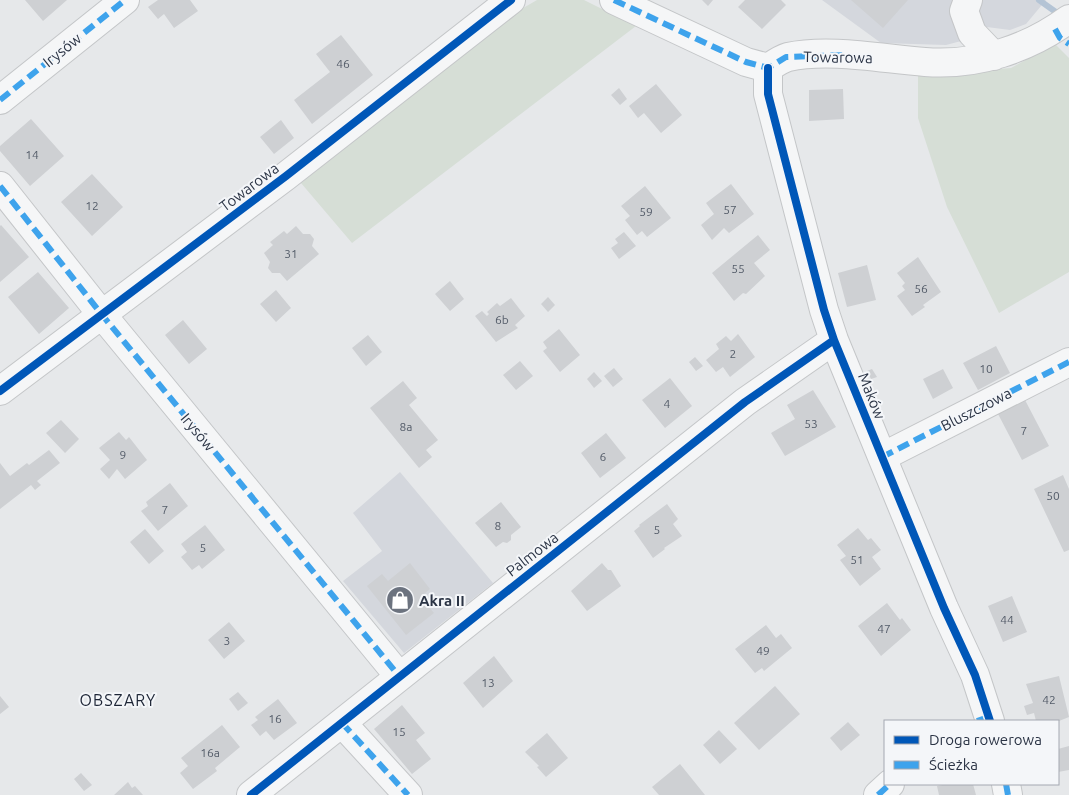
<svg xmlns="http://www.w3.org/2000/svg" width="1069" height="795" viewBox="0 0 1069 795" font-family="Ubuntu,sans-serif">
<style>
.built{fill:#d4d7dd}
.green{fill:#d6ded6}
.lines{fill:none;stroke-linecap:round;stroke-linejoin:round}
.stream{stroke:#b4c4d5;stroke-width:6}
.building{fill:#ced0d3}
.minor-casing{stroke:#c4c6c8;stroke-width:30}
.minor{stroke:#f5f6f7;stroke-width:28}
.quiet{stroke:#3ea3ec;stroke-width:6;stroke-dasharray:12 6;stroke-linecap:butt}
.cycleway-casing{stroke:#f4f6f9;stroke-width:11}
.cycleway{stroke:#0057b8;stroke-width:8}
.labels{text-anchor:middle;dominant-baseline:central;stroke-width:4;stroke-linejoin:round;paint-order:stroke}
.number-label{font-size:12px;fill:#545c69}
.street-label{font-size:15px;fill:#2b3445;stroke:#f4f6f9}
.poi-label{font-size:15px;font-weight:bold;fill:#2b3445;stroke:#f4f6f9;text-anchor:start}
.neighbourhood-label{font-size:16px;letter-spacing:1px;fill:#1d2536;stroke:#f4f6f9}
</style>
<rect width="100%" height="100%" fill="#e6e8ea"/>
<path class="built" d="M822,0h224l-20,24 -16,6 -31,-4 -14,14 -19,5 -65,-2z
M400,472l93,111 -89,70 -61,-72 39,-30 -29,-38z"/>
<path class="green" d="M537,0h47l52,26 -284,217 -51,-60 217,-172z
M1055,44l14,14v214l-70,41 -52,-106 -29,-89v-43l93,-7z"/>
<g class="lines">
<path class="stream" d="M1039,0l21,15"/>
</g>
<path class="building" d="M25,0h42l-24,21z
M158,0h32l8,11 -24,17 -10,-14 -6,5 -10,-12z
M702,0h11l-5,6z
M745,0h36l5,5 -24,24 -24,-22z
M851,0h57l-25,28z
M341,35l32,40 -61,49 -18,-24 36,-28 -14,-18z
M656,84l26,31 -21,18 -17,-20 -6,5 -9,-12z
M619,88l8,11 -7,6 -9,-10z
M843,89l1,30 -35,2v-31z
M31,119l33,37 -34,30 -30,-35v-5z
M281,120l13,18 -20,16 -14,-17z
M92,174l31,33 -31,29 -31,-34z
M731,184l23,30 -25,19 -5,-5 -12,12 -11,-15 13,-11 -8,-11z
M645,186l26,32 -24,19 -5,-6 -5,4 -12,-15 5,-4 -9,-10z
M1,225l28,32 -29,25v-56z
M296,226l7,8h7l4,5 -2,7 7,8 -32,27 -7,-8h-8l-4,-5 2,-6 -6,-9 9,-8 -3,-3 14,-11 3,3z
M624,232l12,14 -17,13 -8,-11 7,-5 -3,-4z
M758,235l12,15 -16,13 11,13 -19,18 -3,-1 -9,8 -22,-28z
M918,257l23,35 -18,13 2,2 -13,9 -15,-20 8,-6 -3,-4 3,-3 -8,-10z
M867,265l9,35 -29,7 -9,-34z
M38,272l31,36 -30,26 -31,-37z
M450,281l14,18 -14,12 -15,-17z
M276,290l15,18 -15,14 -16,-18z
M548,297l7,8 -7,7 -7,-8z
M511,298l14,18 -10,9 3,3 -22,14 -21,-26 7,-5 5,5 2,-2 -2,-2 10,-9 3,3z
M183,320l24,29 -18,15 -24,-29z
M559,329l21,26 -20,17 -17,-21 4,-3 -4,-6z
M738,334l17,23 -25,20 -7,-10 -7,5 -10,-12 13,-11 -3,-5 10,-8 5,5z
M368,335l14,17 -16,14 -14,-18z
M996,346l14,27 -32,17 -15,-27z
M695,357l8,9 -7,5 -7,-9z
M520,361l13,15 -17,14 -13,-15z
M614,368l9,11 -10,8 -9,-11z
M872,369l5,8 -6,2 -4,-8z
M943,369l10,19 -20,11 -10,-20z
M594,372l8,9 -8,7 -7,-9z
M670,378l22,28 -27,22 -23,-28z
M403,381l14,17 -8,7 29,35 -12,10 6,7 -13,11 -49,-60z
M813,390l23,37 -51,29 -14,-23 24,-14 -8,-14z
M1025,400l24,46 -27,14 -24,-46z
M61,420l18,19 -14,14 -19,-20z
M119,432l7,8 3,-3 18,23 -22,19 -8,-10 -8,10 -9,-10 10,-9 -11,-12z
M606,433l20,25 -26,20 -19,-25z
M49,450l11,13 -23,18 4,4 -6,5 -4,-5 -31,24v-46l10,13 17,-13 2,2z
M1063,475l6,14v61l-5,2 -30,-63z
M170,483l18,23 -30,25 -17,-20 7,-5 -2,-4z
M501,502l20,25 -10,8v5l-4,3 -4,-1 -7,5 -21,-24z
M667,504l11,15 -5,5 9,12 -18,12 1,1 -12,9 -19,-27 6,-5 -1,-1z
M205,525l20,25 -23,19 -3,-4 -7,5 -11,-13 6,-5 -6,-8z
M858,528l10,12 3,-2 10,12 -9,7 9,12 -21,17 -20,-26 6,-4 -9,-11z
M145,529l19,22 -15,13 -19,-22z
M410,563l20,26 -10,8 14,16 -28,22 -39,-49 15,-12 6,7z
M602,563l6,7h3l10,16 -34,25 -16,-20z
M1012,596l15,36 -24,10 -15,-36z
M887,603l13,17 2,-2 9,12 -30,26 -23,-30z
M229,622l16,19 -21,18 -16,-19z
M766,625l10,13 5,-4 11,14 -28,23 -2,-3 -7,5 -20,-24z
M494,656l19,25 -30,27 -20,-25z
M1059,676l10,41 -10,4h-23l-2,-8 -7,2 -3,-9 9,-3 -7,-19z
M775,686l25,28 -41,36 -25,-27z
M238,692l10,11 -10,8 -9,-12z
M0,696l9,11 -9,7z
M278,699l19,24 -23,17 -8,-9 -6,5 -9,-11 7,-5 -3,-3z
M402,705l23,28 -9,7 15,19 -19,15 -38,-45z
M848,722l12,13 -19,16 -11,-13z
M222,725l18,22 -25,21 2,3 -24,18 -13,-16 8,-7 -7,-8z
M719,730l18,19 -17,15 -17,-19z
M547,733l21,25 -22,19 -9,-10 2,-1 -14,-14z
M1069,746v24l-11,2v-23z
M680,764l25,31h-46l-7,-8z
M81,773l11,12 -8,6 -10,-12z
M128,782l4,6 3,-2 8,9h-29z
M948,784h25l3,11h-37l-2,-9z"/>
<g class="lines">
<g class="minor-casing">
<path id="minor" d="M614,0l132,62 22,6c6,-4 13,-9 20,-11 42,-9 95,2 137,5 52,4 103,-13 144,-43
M968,0l-4,11 8,22 22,23
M768,68v26l56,216 10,30 110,268 31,67 15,46
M0,100l125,-100
M0,186l103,130 296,360
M0,391l286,-215 225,-176
M882,457l187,-95
M342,723l66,72
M1006,784l2,11
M251,795l494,-393 89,-62
M878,795l12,-11"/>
</g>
<use href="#minor" class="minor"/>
<path class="quiet" d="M614,0l132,62 22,6 18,-11 61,-2
M1055,29l5,9 9,6
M0,100l125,-100
M0,186l103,130 296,360
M882,457l187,-95
M977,721l12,-4
M342,723l66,72
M1006,784l2,11
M878,795l12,-11"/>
<g class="cycleway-casing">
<path id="cycleway" d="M768,68v26l56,216 10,30 110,268 31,67 15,46
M0,391l286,-215 225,-176
M251,795l494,-393 89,-62"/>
</g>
<use href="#cycleway" class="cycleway"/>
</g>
<defs>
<g id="shop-disc" transform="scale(1.4375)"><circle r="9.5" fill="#6c737f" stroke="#f4f6f9"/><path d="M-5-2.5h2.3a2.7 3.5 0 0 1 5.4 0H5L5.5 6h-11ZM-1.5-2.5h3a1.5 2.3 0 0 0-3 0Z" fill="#fff"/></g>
</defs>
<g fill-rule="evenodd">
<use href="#shop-disc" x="400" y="600"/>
</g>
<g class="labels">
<g class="number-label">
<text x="343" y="63">46</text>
<text x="32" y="154">14</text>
<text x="92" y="205">12</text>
<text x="730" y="209">57</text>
<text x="646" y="211">59</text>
<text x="291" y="253">31</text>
<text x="738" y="268">55</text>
<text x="921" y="288">56</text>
<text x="502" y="319">6b</text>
<text x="733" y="353">2</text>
<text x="986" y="368">10</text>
<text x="667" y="403">4</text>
<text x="811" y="423">53</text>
<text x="406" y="426">8a</text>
<text x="1024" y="430">7</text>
<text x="123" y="454">9</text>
<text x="603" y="456">6</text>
<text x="1053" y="495">50</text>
<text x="165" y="509">7</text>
<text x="498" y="525">8</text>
<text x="657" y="529">5</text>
<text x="203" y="547">5</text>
<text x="857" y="559">51</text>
<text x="1007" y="619">44</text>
<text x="884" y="628">47</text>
<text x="227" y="640">3</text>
<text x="763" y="650">49</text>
<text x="488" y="682">13</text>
<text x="1049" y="699">42</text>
<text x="275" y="718">16</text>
<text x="399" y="731">15</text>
<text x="210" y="752">16a</text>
</g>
<g class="street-label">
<text transform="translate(62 50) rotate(-39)">Irysów</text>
<text transform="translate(838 57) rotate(1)">Towarowa</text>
<text transform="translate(249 187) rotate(-37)">Towarowa</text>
<text transform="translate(872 396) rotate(68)">Maków</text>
<text transform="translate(976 409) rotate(-27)">Bluszczowa</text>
<text transform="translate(198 432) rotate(50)">Irysów</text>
<text transform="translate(532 554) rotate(-38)">Palmowa</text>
</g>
<g class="poi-label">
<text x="419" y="600">Akra II</text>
</g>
<g class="neighbourhood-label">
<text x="118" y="700">OBSZARY</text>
</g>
</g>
<rect x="884" y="720" width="175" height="65" fill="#f4f6f9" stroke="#a4a8b1"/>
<rect x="894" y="736" width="25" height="8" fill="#0057b8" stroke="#a4a8b1"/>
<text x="929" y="745" font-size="15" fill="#2b3445">Droga rowerowa</text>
<rect x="894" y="761" width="25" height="8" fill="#3ea3ec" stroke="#a4a8b1"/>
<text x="929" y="770" font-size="15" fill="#2b3445">Ścieżka</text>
</svg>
